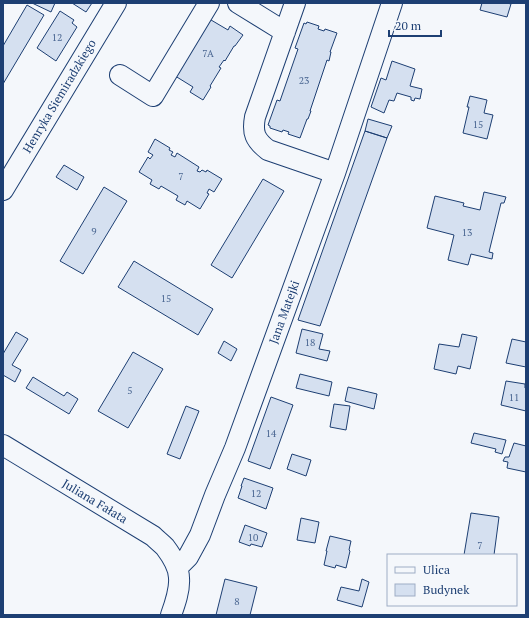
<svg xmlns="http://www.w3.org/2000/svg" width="529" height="618" viewBox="0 0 529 618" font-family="'PT Serif',serif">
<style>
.building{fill:#d5e0f0;stroke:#1d3f73}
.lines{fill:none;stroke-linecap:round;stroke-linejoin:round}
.minor-casing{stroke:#1d3f73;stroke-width:22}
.minor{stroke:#f4f7fb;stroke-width:20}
.labels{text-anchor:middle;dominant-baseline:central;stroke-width:3;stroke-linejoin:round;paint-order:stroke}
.number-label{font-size:10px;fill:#4b6792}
.street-label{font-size:12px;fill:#1d3f73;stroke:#f4f7fb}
</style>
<rect width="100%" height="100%" fill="#f4f7fb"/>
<path class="building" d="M32,3h23l-4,9z
M72,3h20l-6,9z
M482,3h25l4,1 -4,13 -27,-7z
M27,5l17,10 -41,69v-38z
M60,11l14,9 -2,3 5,4 -21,34 -19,-13z
M206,17l22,13 2,-4 13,9 -8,11h-1l-9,15 -1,-1 -5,7 2,1 -11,18 1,1 -8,13 -13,-8 3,-5 -21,-13z
M307,22l12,4 -1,3 6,2 1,-2 12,4 -7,19h1l-2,9 -2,-1 -17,51h1l-3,8h-1l-7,19 -12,-4 1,-2 -6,-2 -1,2 -12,-4v-2l-2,-1 9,-25 3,1 18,-52 -3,-1 9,-25 2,1z
M392,61l23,8 -5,17 12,3 -2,10 -5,-1 -1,3 -3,-1v-3l-14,-4 -3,8 -5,-1 -5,13 -13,-6 10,-29 5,2z
M470,96l17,4 -3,13 9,2 -6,24 -24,-6 6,-26h-2z
M368,119l24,7 -5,12 -22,-7z
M365,131l22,7 -67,188 -22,-6z
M155,139l15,9 -1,2 4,2 -2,3 4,2 2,-4 22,14 -2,4 3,1 2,-2 4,2 1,-2 15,9 -8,13 -5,-3 -2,4 2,1 -9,15 -13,-8 -2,4 -9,-5 2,-4 -17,-10 -2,3 -9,-5 2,-4 -13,-8 9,-15 2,2 3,-4 -5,-3z
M64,165l20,12 -7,13 -21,-13z
M263,179l21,12 -52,87 -21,-13z
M104,187l23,14 -44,73 -23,-13z
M484,192l22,5 -2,6h-3l-12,49 4,1 -1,6 -21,-5 -3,11 -20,-5 6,-25 -27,-7 8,-32 29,7 -1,3 17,4z
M134,261l79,48 -15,26 -80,-48z
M302,329l21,5 -4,15 11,2 -3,10 -31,-8z
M16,332l12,7 -16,26 9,5 -6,12 -12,-7v-21z
M462,334l15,3 -7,32 -12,-3 -2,8 -22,-5 5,-25 20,3z
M512,339l14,3v25l-20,-4z
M224,341l13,8 -6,12 -13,-8z
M133,352l30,17 -35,59 -30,-17z
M300,374l32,8 -3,14 -33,-8z
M33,377l31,19 3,-4 11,7 -9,15 -43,-26z
M506,381l19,3v4h1v23l-25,-6z
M348,387l29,7 -3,15 -29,-8z
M271,397l22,8 -23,64 -22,-8z
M334,404l16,2 -4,24 -16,-3z
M186,406l13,5 -19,48 -13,-5z
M474,433l32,7 -4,14 -7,-2 1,-3 -25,-6z
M514,443l12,3v26l-19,-4 1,-6 -5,-1 2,-4h4z
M292,454l19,6 -5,16 -19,-7z
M244,478l29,10 -7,21 -28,-11 4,-12h-1z
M471,513l28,4 -5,38h-30z
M301,518l18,4 -4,21 -18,-3z
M245,525l22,8 -5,14 -11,-3 -1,2 -11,-4z
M330,536l21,5 -2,9 1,1 -4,17 -10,-3 -1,3 -11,-3 3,-14h-1z
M225,579l32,8 -7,28h-34z
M362,579l7,3 -7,25 -25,-7 4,-13 18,4z"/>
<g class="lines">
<g class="minor-casing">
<path id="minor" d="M238,3l47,29
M295,3l-40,114c-3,16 0,23 13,33l67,23
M120,75l33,21 56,-93
M3,190l113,-187
M3,445l150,91c4,4 8,7 12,11 6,8 14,20 14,31 1,12 -4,26 -8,37
M177,568l11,-11 12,-22 15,-40 20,-47 100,-275 57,-170"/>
</g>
<use href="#minor" class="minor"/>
</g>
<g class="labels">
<g class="number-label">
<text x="57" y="37">12</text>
<text x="208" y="53">7A</text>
<text x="304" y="80">23</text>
<text x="478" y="124">15</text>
<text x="181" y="176">7</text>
<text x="94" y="231">9</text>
<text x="467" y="232">13</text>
<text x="166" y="298">15</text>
<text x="310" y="342">18</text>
<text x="130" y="390">5</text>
<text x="514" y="397">11</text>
<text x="271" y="433">14</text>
<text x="256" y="493">12</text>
<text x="253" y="537">10</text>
<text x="480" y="545">7</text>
<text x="237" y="601">8</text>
</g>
<g class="street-label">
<text transform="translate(59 96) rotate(-59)">Henryka Siemiradzkiego</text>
<text transform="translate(284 312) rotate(-70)">Jana Matejki</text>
<text transform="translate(95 501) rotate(31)">Juliana Fałata</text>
</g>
</g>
<rect width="529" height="618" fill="none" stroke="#1d3f73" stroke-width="8"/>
<rect x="387" y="554" width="130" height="52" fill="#f4f7fb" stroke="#9eadc5"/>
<rect x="395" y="567" width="20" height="6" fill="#f4f7fb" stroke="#9eadc5"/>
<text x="423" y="574" font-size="12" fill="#1d3f73">Ulica</text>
<rect x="395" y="584" width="20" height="12" fill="#d5e0f0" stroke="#9eadc5"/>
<text x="423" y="594" font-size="12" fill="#1d3f73">Budynek</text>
<path d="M389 30v6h52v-6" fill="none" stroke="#1d3f73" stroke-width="2"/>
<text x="395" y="30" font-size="12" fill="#1d3f73" stroke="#f4f7fb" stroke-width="3" paint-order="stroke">20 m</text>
</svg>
